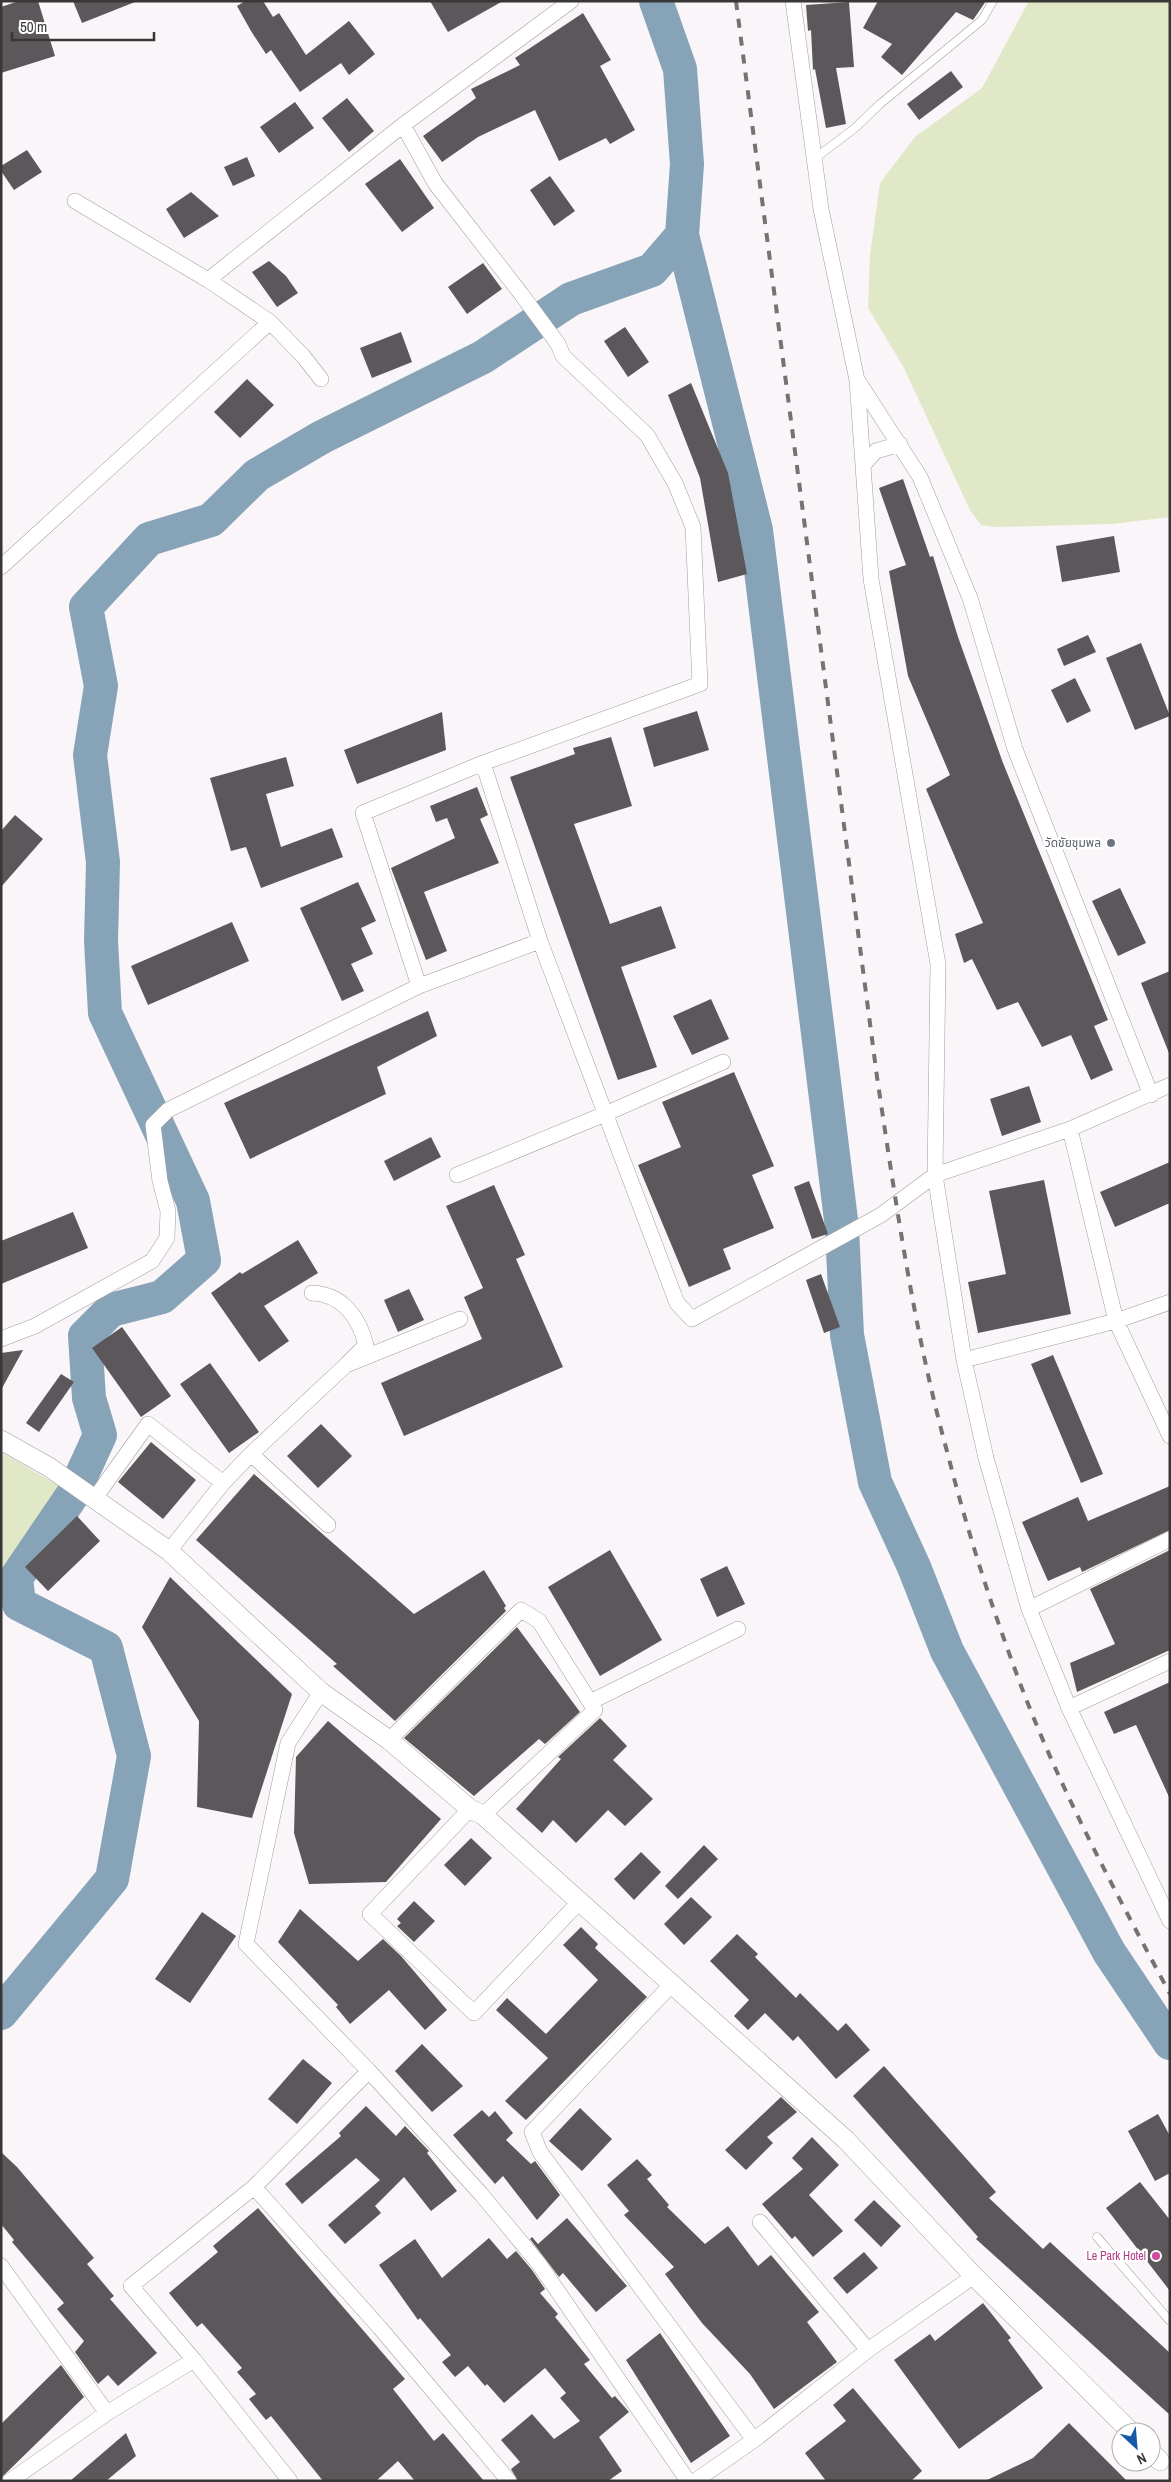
<svg xmlns="http://www.w3.org/2000/svg" width="1171" height="2482" viewBox="0 0 1171 2482" font-family="'Archivo Narrow','Noto Sans Thai',sans-serif">
<style>
.green{fill:#e1e8c7}
.lines{fill:none;stroke-linecap:round;stroke-linejoin:round}
.river{stroke:#87a3b8;stroke-width:34}
.building{fill:#5b575a}
.service-casing{stroke:#a19da0;stroke-width:9}
.minor-casing{stroke:#a19da0;stroke-width:16}
.tertiary-casing{stroke:#a19da0;stroke-width:20}
.service{stroke:#fff;stroke-width:8}
.minor{stroke:#fff;stroke-width:15}
.tertiary{stroke:#fff;stroke-width:19}
.rail{stroke:#757274;stroke-width:4;stroke-dasharray:9 9;stroke-linecap:butt}
.worship-dot{fill:#6b7280;stroke:#fff;stroke-width:2}
.hotel-dot{fill:#d1479c;stroke:#fff;stroke-width:2}
.labels{text-anchor:middle;dominant-baseline:central;stroke-width:5;stroke-linejoin:round;paint-order:stroke}
.worship-label{font-size:12px;fill:#5b616d;stroke:#fff;text-anchor:end}
.hotel-label{font-size:12px;fill:#b23c85;stroke:#fff;text-anchor:end}
</style>
<rect width="100%" height="100%" fill="#f9f5f8"/>
<path class="green" d="M1029,1h141v516l-58,7 -118,3 -13,-2 -11,-15 -67,-144 -35,-58 2,-53 10,-72 35,-46 67,-49z
M1,1452l72,42 -64,86 -8,-4z"/>
<g class="lines">
<path class="river" d="M656,1l24,68 7,95 -5,71 74,295 86,698 5,107 28,147 39,85 33,84 162,301 61,91
M1,2013l111,-134 22,-123 -28,-108 -87,-44 -3,-26 57,-84 27,-59 -11,-37 -4,-62 26,-26 51,-13 42,-37 -11,-59 -88,-188 -4,-72 2,-79 -13,-107 11,-69 -15,-79 63,-68 62,-19 46,-45 65,-38 161,-80 88,-58 81,-29 30,-35"/>
</g>
<path class="building" d="M19,1h19l17,55 -54,17v-66z
M73,1h62v1l-53,21z
M245,1h18l10,16 6,-4 27,42 43,-34 26,33 -26,21 -8,-12 -41,29 -29,-42 -5,4 -15,-23 -14,-25z
M430,1h73l-55,31z
M878,1h108l-13,19 -17,-8 -54,63 -21,-18 11,-13 -29,-16z
M849,2l5,65 -18,1 10,56 -20,4 -11,-59 -2,1 -2,-40 -3,1 -2,-26z
M583,13l28,47 -11,6 35,64 -25,14 -4,-6 -47,23 -24,-51 -57,27 -36,25 -19,-26 53,-38 -5,-9 49,-24 -5,-7z
M951,71l12,16 -44,33 -12,-16z
M347,98l27,33 -25,21 -27,-34z
M295,102l19,26 -35,25 -19,-26z
M27,150l15,22 -28,18 -13,-19v-5z
M247,157l8,19 -22,10 -9,-19z
M400,159l34,49 -32,24 -37,-48z
M550,176l25,35 -21,15 -24,-36z
M191,192l28,24 -35,22 -18,-29z
M269,261l17,15 12,17 -21,14 -25,-35z
M483,263l19,26 -35,25 -19,-27z
M625,327l24,35 -21,15 -24,-36z
M401,332l11,30 -40,16 -12,-30z
M247,379l27,26 -34,33 -26,-26z
M691,383l37,90 19,101 -29,8 -18,-104 -32,-83z
M903,479l27,78 3,-1 25,81 45,126 105,257 -14,6 19,44 -22,10 -20,-45 -29,12 -24,-45 -21,8 -25,-51 -8,4 -9,-29 28,-11 -57,-134 24,-14 -42,-99 -19,-105 17,-6 -27,-77z
M1114,536l6,36 -58,10 -6,-36z
M1088,635l8,17 -32,14 -7,-17z
M1141,643l29,73 -35,14 -29,-72z
M1075,678l16,33 -24,12 -16,-33z
M697,711l12,39 -55,17 -11,-39z
M442,712l4,38 -89,34 -13,-34z
M611,737l21,69 -58,18 36,100 51,-18 15,42 -55,19 36,100 -39,13 -108,-303 65,-23 -2,-6z
M286,757l8,29 -28,8 15,53 51,-19 11,29 -82,31 -15,-41 -15,4 -21,-73z
M477,787l11,28 -8,4 19,44 -75,29 23,59 -21,9 -35,-92 64,-30 -8,-20 -11,4 -6,-16z
M15,815l28,24 -42,48v-56z
M358,882l18,39 -15,7 12,26 -22,10 13,27 -22,10 -42,-93z
M1120,888l26,55 -28,13 -26,-55z
M232,922l17,39 -101,44 -17,-39z
M1170,971v81l-1,1 -28,-70z
M711,999l18,40 -37,16 -19,-39z
M428,1011l9,25 -60,31 9,27 -136,65 -26,-56z
M734,1072l40,94 -22,9 22,53 -51,21 8,20 -42,18 -51,-122 43,-18 -19,-45z
M1029,1086l12,36 -39,14 -12,-37z
M431,1137l10,20 -47,24 -10,-20z
M1170,1162v41l-55,24 -15,-35z
M1044,1180l27,134 -93,19 -10,-51 38,-8 -17,-83z
M809,1181l19,53 -16,5 -18,-52z
M494,1185l31,70 -9,4 47,108 -159,69 -23,-53 101,-44 -18,-42 19,-9 -37,-82z
M73,1212l15,36 -87,36v-43z
M298,1240l20,33 -54,33 25,35 -30,21 -48,-69 29,-21 2,2z
M821,1274l19,53 -16,6 -18,-53z
M409,1289l15,31 -26,12 -14,-32z
M122,1327l49,69 -30,21 -49,-69z
M23,1350l-22,40v-37z
M1053,1355l50,119 -22,9 -50,-119z
M210,1363l49,69 -30,21 -49,-69z
M61,1374l13,8 -35,50 -13,-9z
M321,1424l31,32 -34,32 -31,-32z
M151,1442l45,38 -33,39 -45,-37z
M254,1474l160,140 70,-44 22,36 -2,2 2,3 -111,110 -62,-55 4,-2 -141,-124z
M1170,1486v44l-88,42 -2,-5 -32,14 -26,-59 56,-25 10,24z
M77,1516l23,25 -52,50 -23,-24z
M610,1550l52,90 -62,36 -52,-89z
M1170,1550v100l-93,42 -7,-29 45,-19 -25,-55z
M727,1566l18,38 -28,13 -17,-38z
M170,1577l122,117 -40,124 -55,-11 2,-86 -57,-94z
M517,1627l63,85 -35,32 -6,-5 -65,57 -70,-58z
M1170,1682v117l-34,-74 -22,9 -10,-22z
M600,1718l27,28 -14,14 40,39 -28,27 -17,-16 -32,33 -23,-23 -11,13 -26,-24 45,-50 -3,-2z
M328,1721l113,98 -55,63 -77,2 -15,-51 2,-76z
M471,1838l21,20 -27,28 -21,-21z
M704,1845l14,14 -40,40 -13,-13z
M641,1852l20,20 -27,28 -20,-21z
M691,1897l21,20 -28,28 -20,-21z
M414,1901l21,20 -21,21 -17,-16 4,-3 -4,-4z
M300,1909l58,52 25,-22 18,17 46,54 -22,20 -36,-40 -39,34 -14,-17 2,-2 -60,-63z
M202,1912l34,24 -46,67 -35,-24z
M581,1927l17,17 -3,4 52,49 -121,123 -21,-19 43,-43 -52,-48 11,-12 39,36 52,-54 -35,-35z
M737,1934l21,20 -3,3 41,41 4,-5 38,38 8,-8 24,27 -34,29 -38,-43 -5,5 -28,-28 -17,17 -14,-14 15,-16 -39,-39z
M422,2044l41,42 -31,26 -37,-41z
M303,2059l29,24 -35,41 -29,-25z
M884,2066l112,126 -7,6 54,51 7,-7 120,111v62l-194,-176 2,-2 -125,-141z
M781,2097l16,15 -30,25 6,6 -27,27 -21,-20z
M366,2106l30,30 9,-10 24,25 -2,2 30,38 -26,20 -27,-34 -29,29 6,7 -36,31 -17,-19 52,-45 -24,-22 -54,46 -17,-20 56,-48 -2,-3z
M580,2108l32,31 -30,32 -33,-30z
M482,2110l7,7 6,-6 18,22 -7,7 25,24 4,-3 25,34 -23,25 -34,-44 -8,8 -42,-49z
M1158,2114l12,22v37l-15,8 -27,-50z
M812,2137l27,28 -30,30 34,36 -30,26 -18,-21 -3,3 -30,-35 41,-35 -11,-11z
M1,2152l16,15 77,91 -7,6 27,32 -4,3 47,54 -39,33 -10,-11 -10,9 -23,-32 9,-11 -27,-32 7,-6 -52,-61 2,-2 -13,-16z
M637,2159l15,16 -5,4 22,26 -2,2 38,37 23,-18 30,40 13,-11 48,57 -12,10 30,40 -63,47 -24,-35 -48,-51 -37,-49 9,-7 -50,-52 5,-4 -22,-26z
M1140,2182l30,38v71l-64,-83z
M874,2200l27,26 -20,21 -27,-27z
M258,2208l147,171 -12,10 41,52 9,-8 41,48h-69l-17,-20 -22,20h-53l-52,-65 -5,4 -17,-21 7,-5 -19,-22 5,-4 -40,-45 -5,4 -28,-34 49,-41 -5,-6z
M567,2218l60,68 -31,26 -33,-39 -4,4 -29,-38 2,-2 6,7z
M489,2238l18,21 9,-8 16,19 13,19 -5,4 18,21 -3,3 35,43 -6,4 28,34 3,-2 14,16 -30,25 23,34 -14,10h-90l-7,-12 9,-7 -19,-22 31,-26 22,25 26,-18 -20,-23 6,-5 -21,-25 -41,35 -17,-19 -2,2 -17,-20 -13,11 -13,-15 9,-7 -31,-37 -2,2 -39,-55 36,-26 27,39z
M864,2252l14,16 -31,26 -14,-16z
M983,2303l28,35 -3,2 35,48 -84,61 -65,-89 36,-26 5,7z
M660,2333l70,103 -39,27 -65,-103z
M61,2365l23,32 -83,81v-54z
M853,2388l69,83 -11,10h-85l-21,-28 41,-32 -13,-16z
M1069,2423l58,58h-142l48,-23z
M126,2433l10,23 -30,25h-36z"/>
<g class="lines">
<g class="service-casing">
<path id="service" d="M814,159l41,-31 25,-24 102,-84 11,-19
M1097,2237l73,84"/>
</g>
<g class="minor-casing">
<path id="minor" d="M571,1l-168,124 32,58 87,112 36,49 5,12 84,79 28,48 18,44 7,157 -217,79 -120,50 56,173 121,-45 137,362 15,16 189,-104 54,-40 135,-46 100,-44
M793,1l28,208 36,171 14,199 67,385 -3,211 29,185 152,-39 54,115
M75,201l133,79 62,42 33,34 18,23
M208,280l195,-155
M858,381l62,96 50,121 45,151 136,346
M863,465l13,-14 24,-7
M1,567l269,-245
M483,763l57,178
M1070,1129l46,192 54,-19
M457,1175l148,-61 118,-52
M312,1293c30,1 47,24 54,52l-20,20 114,-46
M1,1339l34,-13 117,-65 15,-23 1,-27 -8,-30 -7,-56 15,-15 251,-124
M964,1360l22,98 43,151 40,99 101,-47
M251,1454l77,71
M95,1498l53,-74 75,59
M169,1551l54,-68 28,-29 95,-89
M1029,1609l141,-70
M321,1692l-33,51 -42,201 123,127 112,123 58,70 149,217
M590,1702l148,-73
M1069,1708l101,213
M389,1740l132,-130 18,11 56,89 -112,105
M470,1809l-100,105 104,99 106,-112
M672,1984l-140,148 8,20 214,288
M254,2187l126,141 129,153
M760,2222l108,128
M1,2266l106,147
M10,2481l97,-68 87,-53
M290,2481l-96,-121 -63,-74 123,-99 115,-116
M695,2481l59,-41 114,-90 106,-74"/>
</g>
<g class="tertiary-casing">
<path id="tertiary" d="M1,1440l48,27 120,84 152,141 68,48 81,69 13,6 363,325 128,136 157,156
M1151,2452l9,9"/>
</g>
<use href="#service" class="service"/>
<use href="#minor" class="minor"/>
<use href="#tertiary" class="tertiary"/>
<path class="rail" d="M736,1l141,1076c19,127 37,255 71,378 18,71 40,141 65,209 41,115 100,223 157,330"/>
</g>
<circle class="worship-dot" cx="1111" cy="843" r="5"/>
<circle class="hotel-dot" cx="1156" cy="2256" r="5"/>
<g class="labels">
<g class="worship-label">
<text x="1101" y="843">วัดชัยชุมพล</text>
</g>
<g class="hotel-label">
<text x="1146" y="2256">Le Park Hotel</text>
</g>
</g>
<rect width="1171" height="2482" fill="none" stroke="#383637" stroke-width="5"/>
<g transform="translate(1136 2447) rotate(154)"><circle r="24" fill="#ffffff" stroke="#afafaf"/>
<path d="M0-4L9 19L0 12L-9 19Z" fill="#1858a8"/>
<text y="-8" font-size="14" font-weight="bold" text-anchor="middle" fill="#383637">N</text>
</g>
<path d="M12 32v8h142v-8" fill="none" stroke="#383637" stroke-width="2.5"/>
<text x="20" y="32" font-size="15" fill="#383637" stroke="#ffffff" stroke-width="4" paint-order="stroke">50 m</text>
</svg>
